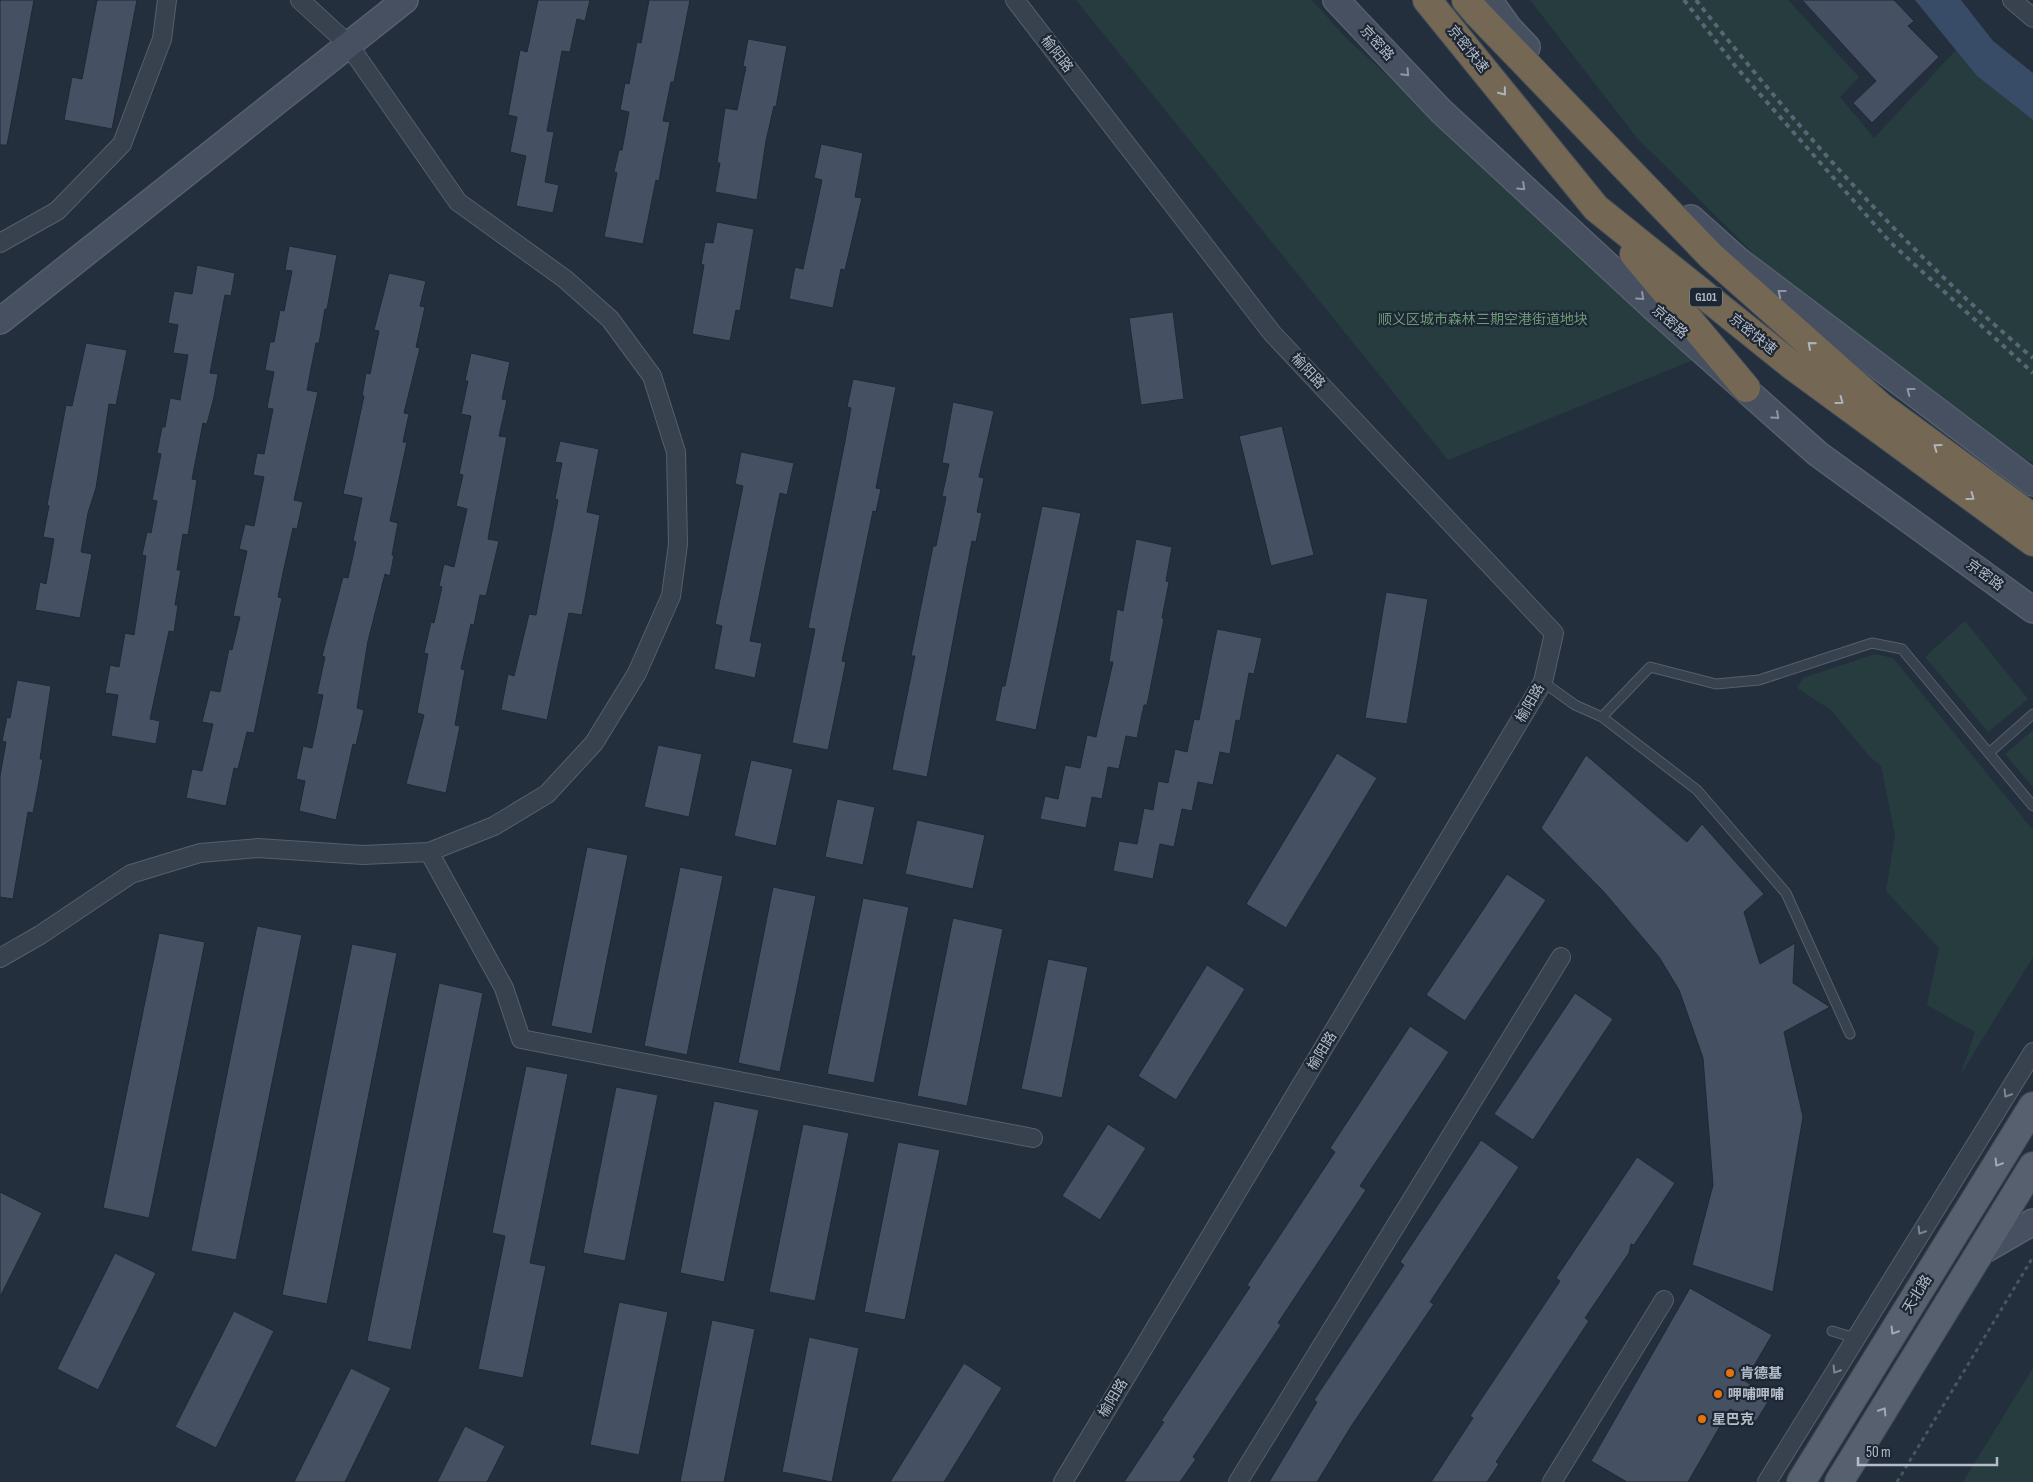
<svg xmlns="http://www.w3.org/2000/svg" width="2033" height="1482" viewBox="0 0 2033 1482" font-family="'Sofia Sans Condensed','Noto Sans SC',sans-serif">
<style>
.green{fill:#263c3f}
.water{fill:#394c67}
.building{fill:#455162;stroke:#1f2835}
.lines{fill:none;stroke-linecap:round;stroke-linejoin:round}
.lane-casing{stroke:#565f6c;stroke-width:11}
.street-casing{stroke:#565f6c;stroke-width:20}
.secondary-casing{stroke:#565f6c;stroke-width:28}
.primary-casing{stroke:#414a57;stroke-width:30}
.highway-casing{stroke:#434c59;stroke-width:30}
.path{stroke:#44595c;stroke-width:3;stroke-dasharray:4 4;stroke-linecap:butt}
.lane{stroke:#38414e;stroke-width:9}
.street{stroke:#38414e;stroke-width:18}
.secondary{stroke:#465061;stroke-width:25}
.primary{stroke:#56606e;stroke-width:28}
.highway{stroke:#746855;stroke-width:28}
.rail{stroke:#5a6575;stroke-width:4;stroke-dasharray:5 5;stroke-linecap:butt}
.oneway{stroke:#8e96a5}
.oneway2{stroke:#aeb4bd}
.oneway3{stroke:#7c8592}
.oneway4{stroke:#a1aab7}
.food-dot{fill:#e8710a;stroke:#1d2633;stroke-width:2}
.labels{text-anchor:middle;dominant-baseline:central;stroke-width:4.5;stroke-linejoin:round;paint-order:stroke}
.shield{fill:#1d2633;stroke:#878f9c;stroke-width:1}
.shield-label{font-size:12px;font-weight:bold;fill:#b4bcc9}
.street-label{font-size:14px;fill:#b4bcc9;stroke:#1d2633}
.park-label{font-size:14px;fill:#6b9a76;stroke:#1d2633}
.poi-label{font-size:14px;font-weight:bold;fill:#b4bcc9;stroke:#1d2633;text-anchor:start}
</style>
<rect width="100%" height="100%" fill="#242f3e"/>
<path class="green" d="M1076,0h236l33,37 353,321 -250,102z
M1530,0h258l71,77 -19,20 34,41 82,-88 21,26 56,44v342l-61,-19 -211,-182 -124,-123z
M1965,621l63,78 -40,33 -63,-75z
M1875,654l18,4 140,172v127l-72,117 14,-42 -48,-27 12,-57 -53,-57 9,-56 -14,-69 -12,-10 -38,-46 -34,-22 6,-10z
M2033,730v57l-28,-33z
M2033,1368v114h-70z"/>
<path class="water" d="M1915,0h46l32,41 40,32v47l-56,-44z"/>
<path class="building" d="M0,0h34l-27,145h-7z
M97,0h40l-25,129 -48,-9 8,-43 10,2z
M538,0h52l-5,21 -8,-2 -7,33 -8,-1 -15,80 7,1 -9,50 14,3 -6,28 -37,-7 10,-50 -16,-4 7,-35 -9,-2 12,-65 7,2z
M649,0h41l-16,82h-3l-8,39 7,1 -7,36 -4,23 -3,-1 -13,64 -39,-7 13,-64 -3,-1 5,-22h3l7,-38 -9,-2 5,-27 4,1 8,-42 4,1z
M1802,0h92l20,21 -6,5 31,31 -67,66 -19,-20 23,-22z
M748,39l39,7 -11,61 -2,-1 -8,35 -9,59 -42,-8 5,-29h-3l8,-55 12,2 9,-43 -3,-1z
M821,144l42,9 -8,44 7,1 -17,72 -4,-1 -8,39 -44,-9 6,-32 8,2 8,-37 11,-52 -8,-2z
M717,222l37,7 -14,82 -4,-1 -6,31 -38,-7 12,-69 -3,-1 4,-22 8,1z
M289,246l48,9 -10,54h-2l-6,34h-3l-9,47 11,2 -24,108 9,2 -6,27 -4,-1 -10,45 -5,24 4,1 -28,135 -7,-1 -9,37 -4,-1 -8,38 -40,-8 6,-29 10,2 11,-47 -11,-2 8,-32 10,2 9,-43 3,1 8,-33 -7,-1 14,-65 -8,-2 6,-25 9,2 10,-49 -11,-2 4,-22 7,1 9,-45 -6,-1 7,-36 -9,-2 5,-28h4l6,-32 4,1 8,-40 -7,-1z
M197,265l38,8 -4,23 -6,-1 -15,78 8,1 -4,23 -7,27 -4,-1 -11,56 5,1 -9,55 -5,-1 -6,36h4l-6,35h3l-4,27 -5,-1 -19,88 10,2 -4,23 -45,-8 7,-41 -13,-2 5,-28 9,2 6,-34 9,2 12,-79 -4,-1 5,-23 4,1 6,-32 -5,-1 9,-46 -4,-1 5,-26h3l5,-29 10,2 8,-45 -15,-2 5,-28 -10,-2 6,-32 18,3z
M389,273l37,8 -6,25 5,1 -9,40 4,1 -16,65 5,1 -6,28h4l-17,79 8,2 -6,32h2l-4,21 -5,-2 -17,67 -11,67 7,2 -8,35 -3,-1 -17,76 -37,-9 6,-30 -9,-2 7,-33 9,2 11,-53 -6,-1 8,-37 -3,-1 21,-79 5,1 8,-36 -3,-1 9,-43 -19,-4 21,-98h-2l4,-23 4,1 9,-43 -5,-1z
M1173,312l11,87 -43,6 -12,-87z
M86,343l41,7 -11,55 -7,-1 -13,84 -8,25 -7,39 11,2 -12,64 -45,-8 5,-28 6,2 8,-45 -11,-2 6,-31 -2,-1 19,-100 6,1z
M471,353l39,9 -8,37 5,1 -8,36 8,1 -19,102 11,2 -13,55 -6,-1 -6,30 -3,-1 -10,45 4,1 -10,55 5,1 -14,67 -40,-9 18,-69 -7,-2 11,-59 -4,-1 7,-31 3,1 8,-36 -3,-1 5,-22 10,3 13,-58 -11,-3 7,-31 -4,-1 12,-58 -10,-2 7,-33h-3z
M853,379l43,8 -20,101 5,1 -5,23 -3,-1 -31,150 4,1 -18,88 -36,-7 23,-114 -7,-1 37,-187 6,-33 -4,-1z
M953,402l41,9 -15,66 5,1 -7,34 5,1 -6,29 -4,-1 -45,236 -35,-7 23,-114h-4l22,-110h3l10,-49 -4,-1 7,-32 -7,-1z
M1282,426l32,129 -43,11 -32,-130z
M560,441l39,8 -12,63 13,3 -18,100 -13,-2 -22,107 -46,-10 7,-36 6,2 15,-62 7,1 22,-115 -3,-1 7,-36 -7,-1z
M741,452l53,11 -7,32 -7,-2 -30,148 12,2 -7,35 -41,-9 8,-43 -7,-2 28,-138 -8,-2z
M1042,506l39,7 -45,217 -41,-9 7,-35h3z
M1136,539l36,8 -6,34 3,1 -7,36 2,1 -17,86h-3l-7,33 -11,-2 -7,33 -11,-2 -6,32 -10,-2 -6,31 -46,-9 5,-23 13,3 7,-34 15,3 7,-33 9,2 17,-75h-4l8,-53 6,2z
M1386,592l42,7 -21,125 -42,-6z
M1217,629l45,9 -8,36 -5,-1 -9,48 -4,-1 -6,34 -10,-2 -7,33 -15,-3 -6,29 -10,-2 -8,38 -14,-3 -7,35 -40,-8 6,-30 18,3 7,-36 9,2 5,-29 10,2 7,-34 12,3 7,-33 5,1z
M17,680l34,6 -11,73h3l-5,28 -5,26 -5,-1 -15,87 -13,-2v-121l6,-34 -4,-1 5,-24 3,1z
M658,745l44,9 -13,63 -45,-10z
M1337,753l40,25 -91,150 -40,-24z
M1586,755l101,87 15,-18 62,70 -20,18 16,52 35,-21 -2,40 37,24 -46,25 19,85 -30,175 -81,-27 21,-80 -10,-127 -24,-68 -20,-33 -55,-65 -63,-64z
M751,760l42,9 -17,77 -42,-10z
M837,799l38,8 -12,58 -38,-8z
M917,820l68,15 -12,54 -68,-15z
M587,847l41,8 -36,179 -41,-8z
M680,867l43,9 -36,179 -43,-9z
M1507,874l39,26 -81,121 -39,-26z
M773,887l43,9 -36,176 -42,-9z
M863,898l46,9 -35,176 -47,-9z
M953,918l50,11 -36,177 -50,-10z
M257,926l45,9 -66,325 -45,-9z
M159,933l46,9 -56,276 -46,-10z
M352,944l45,9 -70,351 -45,-9z
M1048,959l40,8 -26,131 -41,-9z
M1207,965l38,24 -69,111 -38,-24z
M439,983l44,10 -72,357 -44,-9z
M1575,993l38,26 -80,121 -39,-26z
M1410,1026l39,26 -89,134 6,4 -88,133 3,2 -88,132 3,2 -16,23h-56l40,-60 -3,-1 89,-134 -3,-2 88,-133 -5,-4z
M526,1066l42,8 -38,189 16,3 -23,112 -45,-9 27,-133 -13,-3z
M616,1087l42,8 -33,166 -42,-8z
M714,1101l45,9 -35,172 -44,-9z
M803,1124l46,9 -34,168 -46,-9z
M1108,1124l38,24 -46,72 -38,-24z
M1481,1140l38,27 -89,135 4,2 -82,121 -35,57h-48l48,-80 -3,-2 90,-135 -4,-3z
M898,1142l42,8 -35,170 -41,-8z
M1637,1157l38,26 -41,62 -3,-1 -2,9 -44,65 4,3 -93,141 3,2 -12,18h-56l42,-64 -3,-2 90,-135 -4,-3z
M0,1192l42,21 -42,84z
M115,1253l41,20 -58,117 -41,-21z
M1690,1288l82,47 -27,46 26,16 -16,26 -25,-14 -42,73h-61l-36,-21z
M619,1302l49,10 -29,143 -49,-10z
M234,1311l40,20 -58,117 -41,-21z
M712,1320l43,9 -31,153h-44z
M809,1337l50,11 -27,134 -50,-10z
M964,1363l38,25 -58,94h-54z
M351,1368l40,20 -46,94h-51z
M465,1426l40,20 -18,36h-50z"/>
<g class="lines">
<g class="lane-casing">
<path id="lane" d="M1543,682l32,23 27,12 95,73 89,103 64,141
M1602,717l48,-50 66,17 43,-4 113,-37 30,6 131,157
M1989,753l44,-39
M1832,1331l23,7"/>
</g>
<g class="street-casing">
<path id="street" d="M1015,0l257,333 282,300 -11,49 -480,800
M2012,0l21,18
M0,243l57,-32 65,-67 40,-105 5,-39
M429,852l75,136 17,51 512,99
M0,958l40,-23 91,-61 69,-21 58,-5 105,7 66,-3 65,-26 53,-32 47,-51 43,-70 34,-77 7,-52 -2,-92 -24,-76 -42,-57 -45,-40 -107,-77 -110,-158 -48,-44
M1238,1482l323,-525
M1552,1482l112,-182
M1767,1482l266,-430"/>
</g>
<g class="secondary-casing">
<path id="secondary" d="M1336,0l105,111 215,199 162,144 215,156
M1489,0l20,28 18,19
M1691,218l47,42 295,223
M0,321l405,-321
M1981,1252l52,-30"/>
</g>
<g class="primary-casing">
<path id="primary" d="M1801,1482l232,-376
M1839,1482l194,-316"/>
</g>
<g class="highway-casing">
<path id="highway" d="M1427,0l169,208 198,159 239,175
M1466,0l11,13 234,243 169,150 153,112
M1634,254l112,134"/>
</g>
<path class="path" d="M1897,1482l136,-225"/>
<use href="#lane" class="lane"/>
<use href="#street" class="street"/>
<use href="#secondary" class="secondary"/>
<use href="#primary" class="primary"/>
<use href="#highway" class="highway"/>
<path class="rail" d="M1684,0l52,67 154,175 143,131
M1696,0c101,128 212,253 337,358"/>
</g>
<defs><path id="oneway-chevron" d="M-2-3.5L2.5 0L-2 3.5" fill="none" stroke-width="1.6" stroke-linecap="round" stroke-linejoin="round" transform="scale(1.25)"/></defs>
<g class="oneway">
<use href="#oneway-chevron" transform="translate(1406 73) rotate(47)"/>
<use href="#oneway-chevron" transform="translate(1522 187) rotate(43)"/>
<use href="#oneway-chevron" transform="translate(1781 293) rotate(-142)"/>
<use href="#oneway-chevron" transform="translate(1641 297) rotate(42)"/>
<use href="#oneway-chevron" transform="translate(1910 391) rotate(-143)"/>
<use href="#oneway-chevron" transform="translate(1776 416) rotate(42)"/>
</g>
<g class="oneway2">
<use href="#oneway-chevron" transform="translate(1503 92) rotate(51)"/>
<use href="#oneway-chevron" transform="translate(1811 345) rotate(-139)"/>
<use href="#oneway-chevron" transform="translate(1840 401) rotate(36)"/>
<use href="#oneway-chevron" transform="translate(1937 447) rotate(-144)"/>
<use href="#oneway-chevron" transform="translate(1971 497) rotate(36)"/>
</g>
<g class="oneway3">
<use href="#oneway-chevron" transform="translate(2007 1094) rotate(122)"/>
<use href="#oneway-chevron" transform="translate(1921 1231) rotate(122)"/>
<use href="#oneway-chevron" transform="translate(1836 1370) rotate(122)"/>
</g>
<g class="oneway4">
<use href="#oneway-chevron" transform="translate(1998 1163) rotate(122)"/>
<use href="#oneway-chevron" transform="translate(1894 1331) rotate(122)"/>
<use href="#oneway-chevron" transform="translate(1883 1411) rotate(-58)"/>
</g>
<g class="food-dot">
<circle cx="1730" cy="1373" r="5"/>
<circle cx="1718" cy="1394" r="5"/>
<circle cx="1702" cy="1419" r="5"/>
</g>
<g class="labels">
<rect class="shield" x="1690" y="287.5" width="32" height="19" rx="4"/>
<g class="shield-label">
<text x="1706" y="297">G101</text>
</g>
<g class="street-label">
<text transform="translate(1377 43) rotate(47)">京密路</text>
<text transform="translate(1468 49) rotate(51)">京密快速</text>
<text transform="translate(1057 54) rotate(52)">榆阳路</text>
<text transform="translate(1670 322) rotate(41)">京密路</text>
<text transform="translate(1753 334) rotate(39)">京密快速</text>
<text transform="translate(1308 371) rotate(47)">榆阳路</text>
<text transform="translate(1985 575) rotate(36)">京密路</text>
<text transform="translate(1530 703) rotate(-60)">榆阳路</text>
<text transform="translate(1322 1051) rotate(-59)">榆阳路</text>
<text transform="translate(1917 1294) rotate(-58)">天北路</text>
<text transform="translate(1113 1398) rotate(-59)">榆阳路</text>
</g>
<g class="park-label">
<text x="1483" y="319">顺义区城市森林三期空港街道地块</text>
</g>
<g class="poi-label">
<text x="1740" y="1373">肯德基</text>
<text x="1728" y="1394">呷哺呷哺</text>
<text x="1712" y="1419">星巴克</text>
</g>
</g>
<path d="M1858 1457v8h139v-8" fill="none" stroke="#b4bcc9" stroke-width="2.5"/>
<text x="1866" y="1457" font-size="15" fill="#b4bcc9" stroke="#1d2633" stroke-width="4" paint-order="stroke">50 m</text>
</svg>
